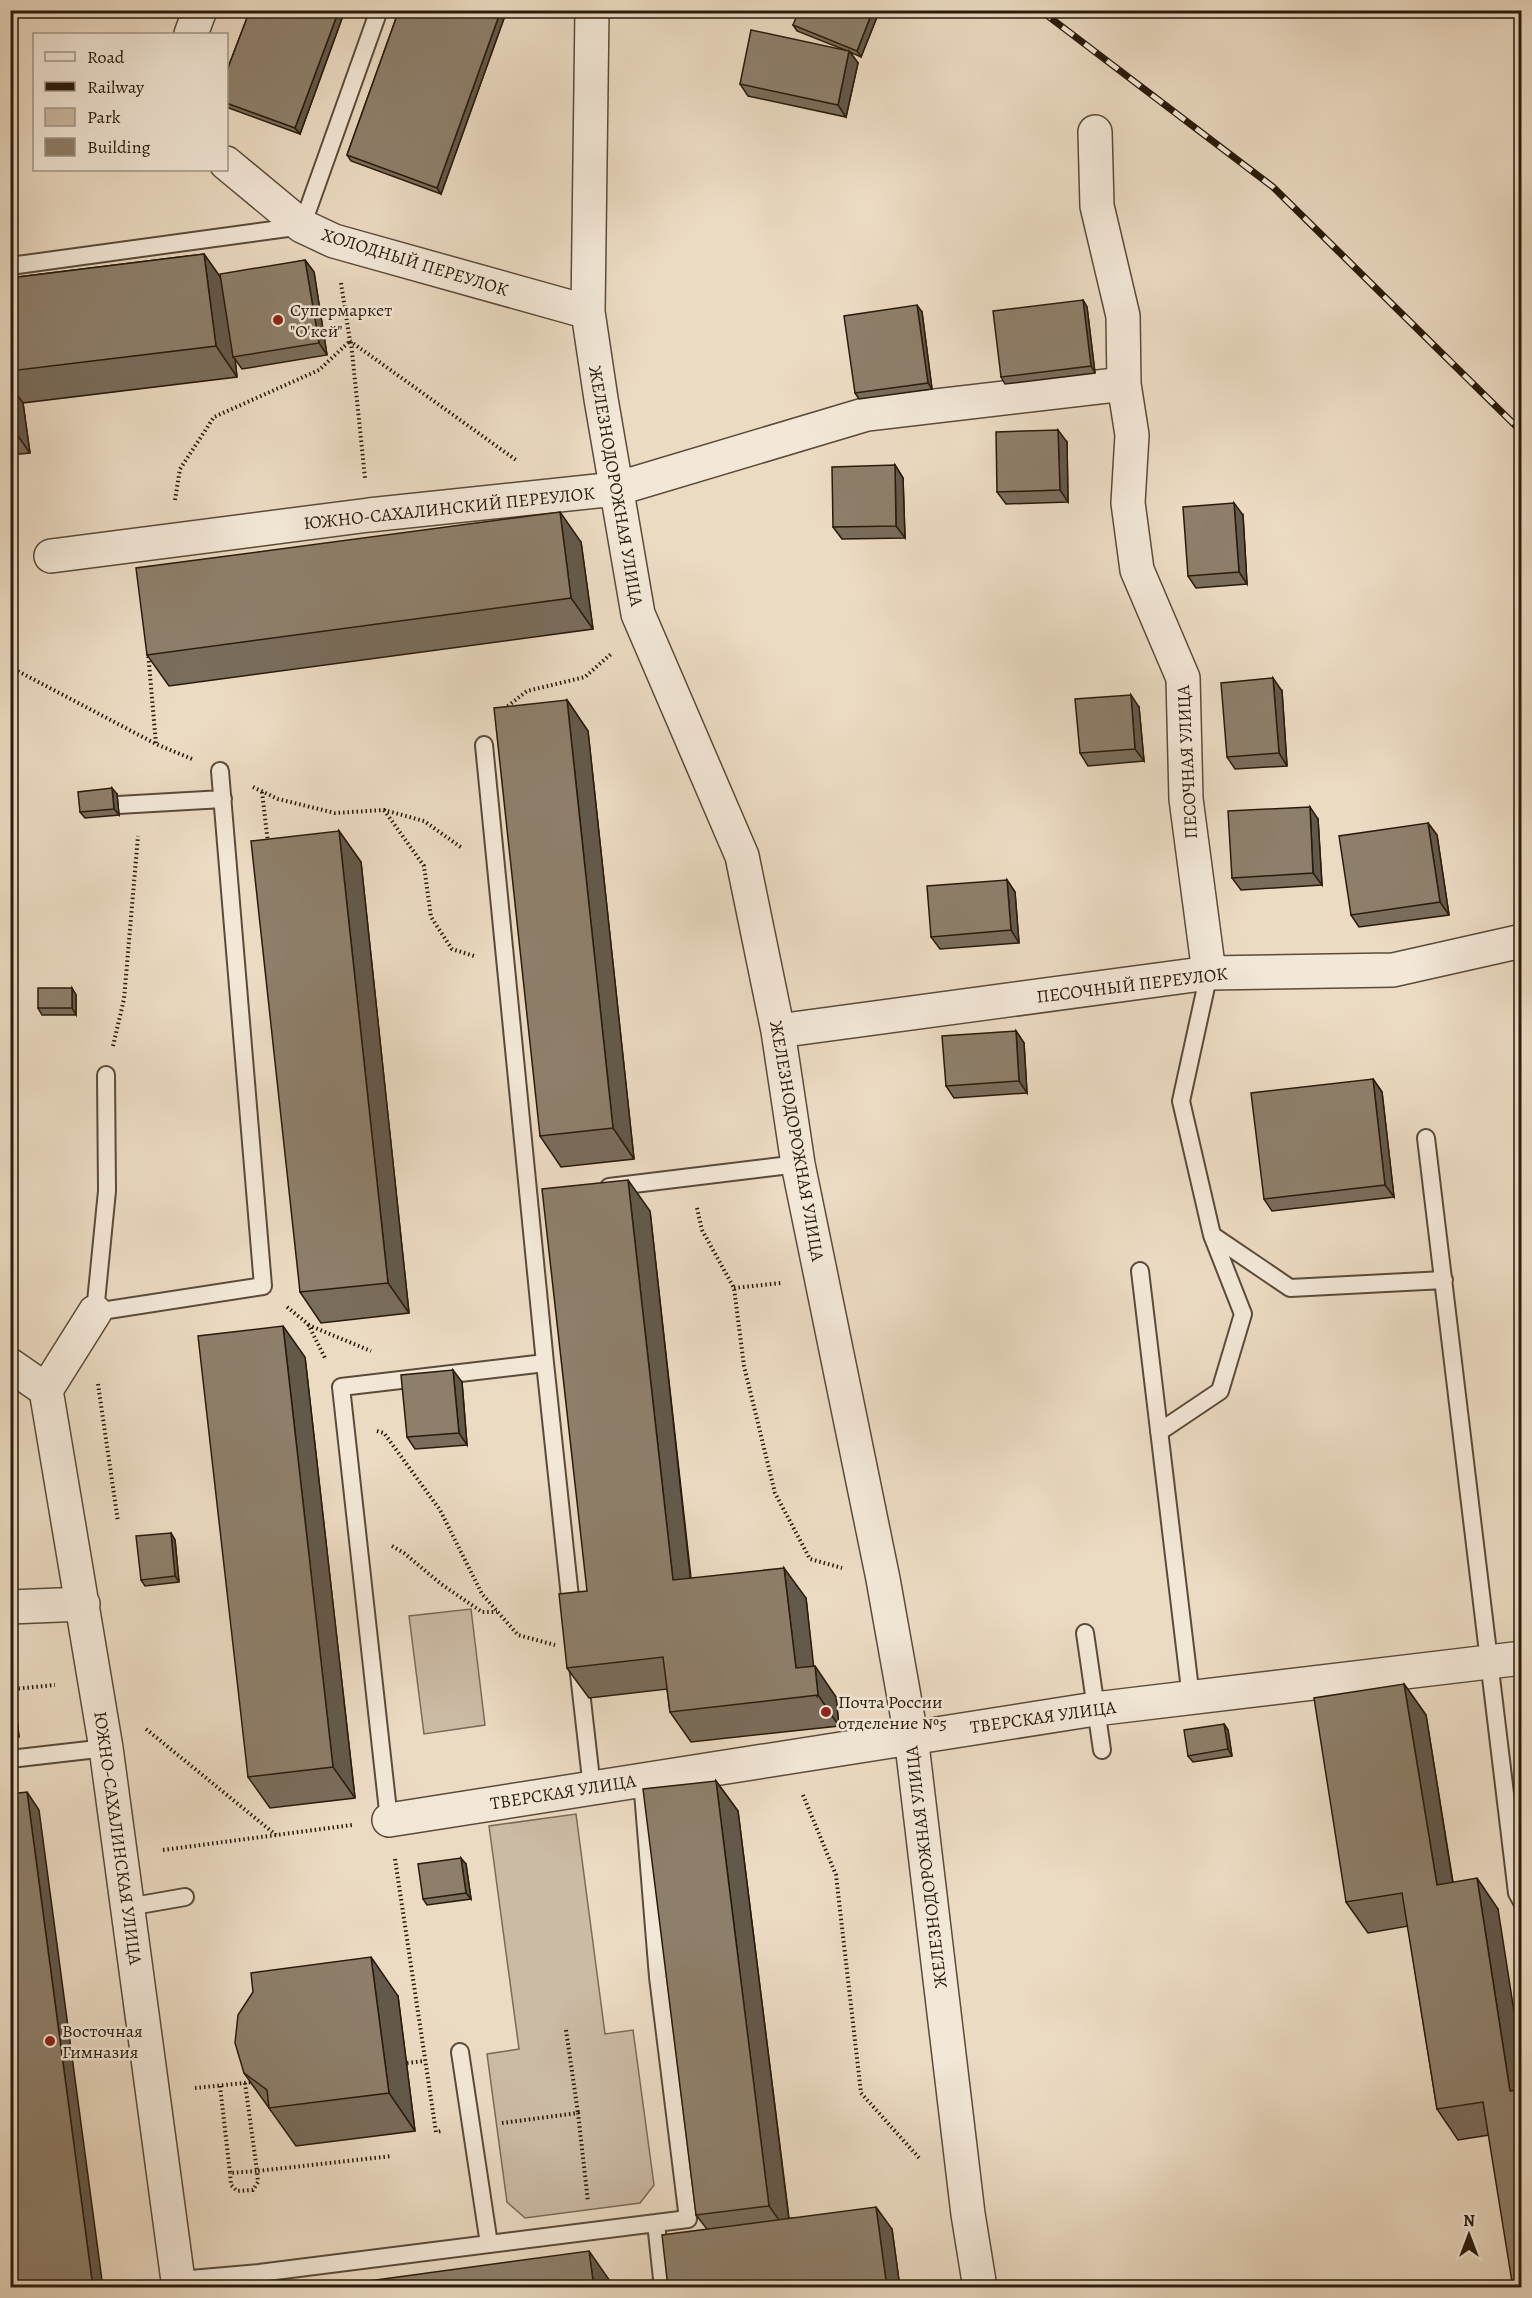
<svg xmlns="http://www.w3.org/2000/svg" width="1532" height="2298" viewBox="0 0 1532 2298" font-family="Alegreya,serif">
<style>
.green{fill:#cbbaa4;stroke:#7a6a58;stroke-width:1.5}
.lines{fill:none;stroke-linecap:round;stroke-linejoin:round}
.service-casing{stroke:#5a4b3a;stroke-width:20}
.minor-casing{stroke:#5a4b3a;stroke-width:36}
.path{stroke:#291b0c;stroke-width:4;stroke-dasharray:1.5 3;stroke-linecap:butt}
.service{stroke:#f3e8d8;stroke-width:16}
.minor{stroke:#f3e8d8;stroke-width:33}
.rail-casing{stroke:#291b0c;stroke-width:7}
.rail{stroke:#f3e8d8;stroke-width:4.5;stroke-dasharray:14;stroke-linecap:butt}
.wall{fill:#7a6d5c;stroke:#291b0c;stroke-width:1.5}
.shaded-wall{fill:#63594b;stroke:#291b0c;stroke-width:1.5}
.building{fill:#8e7f6b;stroke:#291b0c;stroke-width:1.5}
.poi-dot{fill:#8f2418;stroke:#f3e8d8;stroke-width:2}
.labels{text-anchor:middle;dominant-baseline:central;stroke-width:5;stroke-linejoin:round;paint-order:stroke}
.street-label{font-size:18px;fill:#291b0c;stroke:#f3e8d8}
.poi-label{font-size:18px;fill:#291b0c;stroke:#f3e8d8;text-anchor:start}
</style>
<rect width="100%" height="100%" fill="#ecdbc3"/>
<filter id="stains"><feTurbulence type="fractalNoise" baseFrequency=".00333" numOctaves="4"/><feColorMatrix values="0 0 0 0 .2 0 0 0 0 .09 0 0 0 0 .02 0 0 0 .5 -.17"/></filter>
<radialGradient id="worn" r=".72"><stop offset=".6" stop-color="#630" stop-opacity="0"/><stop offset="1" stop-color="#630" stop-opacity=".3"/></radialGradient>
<path class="green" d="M471,1609l14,116 -61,9 -15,-118z
M576,1814l29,220 28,-4 21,155 -14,18 -115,15 -18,-16 -20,-148 32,-5 -30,-223z"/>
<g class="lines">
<g class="service-casing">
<path id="service" d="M10,266l292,-40 77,-216
M484,745l61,618 27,253
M118,805l105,-6
M1209,973l-28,128 31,134 78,53 154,-8
M106,1075l1,116 -12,121 168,-26 -43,-515
M1426,1138l91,755 5,9
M609,1187l189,-23
M1140,1271l51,427
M1159,1432l61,-41 23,-77 -31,-79
M1085,1633l17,117
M578,1665l14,123
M10,1759l96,-11
M389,1820l-48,-433 204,-24
M128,1907l57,-10
M460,2052l29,192
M656,2223l7,65
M179,2280l80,-7 429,-54 -30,-242 -16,-197"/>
</g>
<g class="minor-casing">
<path id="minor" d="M592,10l-4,302 13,87 37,215 104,242 36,175 20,133 85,415 28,157 57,478 12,74
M191,34l9,-24
M1095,132l2,74 26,110 1,68 8,51 -4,68 9,67 46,108 3,121 23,174
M226,163l76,63 32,15 254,71
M51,556l318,-41 247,-26 251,-75 257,-30
M778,1031l431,-58 184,-3 129,-29
M10,1365l36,25
M46,1390l60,358 73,540
M46,1390l49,-78
M10,1607l73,-3
M389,1820l706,-111 427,-51"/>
</g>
<path class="path" d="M341,283l9,58 166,119
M351,342l14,136
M175,500l5,-31 34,-52 105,-47 31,-29
M148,652l8,92
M10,667l146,77 36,15
M504,709l23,-18 58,-14 26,-23
M253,787l25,12 57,14 49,-3 40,11 38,27
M262,792l6,51
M384,810l40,56 7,51 21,32 22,7
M113,1046l11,-47 14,-163
M697,1208l5,22 32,58 10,78 31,127 35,66 32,9
M734,1288l47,-5
M287,1307l21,17 18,36
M308,1325l63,26
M98,1384l20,138
M377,1431l7,2 56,77 42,84 36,41 37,10
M392,1546l12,7 37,31 41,28h15
M14,1689l41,-4
M146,1729l130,106
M803,1795l33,80 25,218 59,66
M163,1850l189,-25
M395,1859l41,273 5,-1
M566,2030l12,83
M407,2063l18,-2
M245,2083l12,88 135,-15
M220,2086l10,87 27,-2 1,11 -5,8 -16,1 -6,-6 -1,-12
M195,2088l59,-6
M502,2123l76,-10 10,89"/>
<use href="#service" class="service"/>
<use href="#minor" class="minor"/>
<g class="rail-casing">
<path id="rail" d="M1040,10l233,177 249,245"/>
</g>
<use href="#rail" class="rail"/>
</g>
<path class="wall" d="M250,10h95l-45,124 -74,-27v-34z
M399,10h108l-66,184 -90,-33 -4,-6z
M879,12l-18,45 -11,-5 8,11 -12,54 -98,-21 -8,-12 105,-34 -48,-19 -4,-6z
M204,254l16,23 85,-17 9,12 13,83 -85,14 -7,-10 2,18 -214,26 7,50 -20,2v-177z
M1083,300l4,7 8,66 -90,11 -4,-7z
M922,312l10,77 -73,10 -4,-6z
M1067,442l1,60 -62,2 -9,-12z
M895,465l8,13 2,60 -63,1 -9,-12z
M1243,515l4,69 -51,4 -8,-12z
M581,542l12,87 -424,57 -22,-31z
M1282,691l5,75 -52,3 -8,-12z
M567,700l21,31 46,428 -73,8 -21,-31z
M1139,707l5,54 -56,5 -8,-13z
M117,794l2,21 -34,3 -5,-6z
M1318,819l4,66 -81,5 -9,-12z
M1428,823l9,12 12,80 -90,12 -8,-12z
M339,831l22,31 48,451 -88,10 -21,-31z
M1007,880l8,12 4,51 -79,6 -9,-12z
M72,988l4,7v20h-34l-4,-7z
M1016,1031l8,12 3,50 -73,5 -8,-12z
M1373,1079l9,13 12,105 -122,14 -8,-12z
M650,1211l41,367 115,20 7,68 23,31 3,29 -148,16 -21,-30 -3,-23 -78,9 -22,-30 20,-77z
M305,1357l50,441 -85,10 -22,-31z
M462,1382l5,63 -52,4 -8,-12z
M171,1533l4,7 4,42 -34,4 -4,-6z
M10,1662l9,75h-9z
M1404,1684l22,31 27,167 45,27 -9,226 -31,5 -21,-31 -29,-183 -40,7 -22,-31z
M1224,1724l4,6 4,26 -39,6 -5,-6z
M716,1781l22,30 51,407 103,11 8,59h-232l39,-59 -11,-14z
M466,1864l5,35 -44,6 -4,-6z
M398,1996l17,135 -119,15 -52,-73z"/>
<path class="shaded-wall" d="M339,10h6l-45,124 -5,-6z
M501,10h6l-66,184 -4,-6z
M873,10h5l1,2 -18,45 -4,-6z
M849,51l9,12 -12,54 -8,-12z
M204,254l22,31 7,72 2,2 2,18 -21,-31z
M305,260l9,12 13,83 -8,-12z
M1083,300l4,7 8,66 -4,-7z
M917,305l5,7 10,77 -4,-6z
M10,385l13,18 7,50 -20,-28z
M1058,430l9,12 1,60 -8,-12z
M895,465l8,13 2,60 -9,-12z
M1234,503l9,12 4,69 -8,-12z
M560,512l21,30 12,87 -22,-31z
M1273,678l9,13 5,75 -8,-13z
M1131,695l8,12 5,54 -9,-12z
M567,700l21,31 46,428 -21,-31z
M112,788l5,6 2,21 -5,-6z
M1310,807l8,12 4,66 -9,-12z
M1428,823l9,12 12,80 -9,-13z
M339,831l22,31 48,451 -21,-30z
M1007,880l8,12 4,51 -8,-13z
M72,988l4,7v20l-4,-7z
M1016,1031l8,12 3,50 -8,-12z
M1373,1079l9,13 12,105 -9,-12z
M628,1180l22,31 44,400 -21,-31z
M283,1326l22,31 50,441 -22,-31z
M453,1370l9,12 5,63 -8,-12z
M171,1533l4,7 4,42 -4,-6z
M784,1568l22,30 11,98 -21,-28z
M10,1662l9,75 -9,-13z
M815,1666l21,31 3,29 -21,-31z
M1404,1684l22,31 32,201 -21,-31z
M1224,1724l4,6 4,26 -4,-7z
M716,1781l22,30 53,426 -22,-31z
M27,1792l12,18 64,478h-10z
M461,1858l5,6 5,35 -5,-6z
M1477,1878l21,31 23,147v51l-11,-16z
M371,1957l27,39 17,135 -26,-38z
M876,2207l16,22 8,59h-13z
M589,2251l21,30 1,7h-17z"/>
<path class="building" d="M250,10h89l-44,118 -69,-25v-30z
M399,10h102l-64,178 -90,-33z
M799,10h74l-16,41 -64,-26z
M751,30l98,21 -11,54 -98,-21z
M204,254l12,92 -206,25v-93z
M305,260l14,83 -86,14 -13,-83z
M1083,300l8,66 -90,11 -8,-66z
M917,305l11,78 -73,10 -11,-77z
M1058,430l2,60 -63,2 -1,-60z
M895,465l1,61 -63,1 -1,-60z
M1234,503l5,69 -51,4 -5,-69z
M560,512l11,86 -424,57 -11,-87z
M1273,678l6,75 -52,4 -6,-74z
M1131,695l4,54 -55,4 -5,-54z
M567,700l46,428 -73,8 -46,-428z
M112,788l2,21 -34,3 -2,-20z
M1310,807l3,66 -81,5 -4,-67z
M1428,823l12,79 -89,13 -12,-79z
M339,831l49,452 -88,9 -49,-451z
M1007,880l4,50 -80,7 -4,-51z
M38,988h34v20h-34z
M1016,1031l3,50 -73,5 -4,-50z
M1373,1079l12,106 -121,14 -13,-106z
M628,1180l45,400 111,-12 12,100 19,-2 3,29 -148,17 -7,-55 -96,11 -8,-74 28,-3 -45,-402z
M1521,1236v42h-1l-3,-41z
M283,1326l50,441 -85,10 -50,-441z
M453,1370l6,63 -52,4 -6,-62z
M171,1533l4,43 -34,4 -5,-44z
M1404,1684l33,201 40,-7 33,213 11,-1v198h-8l-30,-186 -46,7 -35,-216 -56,9 -32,-204z
M1224,1724l4,25 -40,7 -4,-26z
M716,1781l53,425 -73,9 -53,-426z
M27,1792l66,496h-83v-494z
M461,1858l5,35 -43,6 -5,-35z
M371,1957l18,136 -120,15 -2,-18 -23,-17 -9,-30 3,-28 15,-23 -2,-19z
M876,2207l11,81h-219l-6,-53z
M589,2251l5,37h-277z"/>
<g class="poi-dot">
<circle cx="278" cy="320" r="6"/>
<circle cx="826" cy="1712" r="6"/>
<circle cx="50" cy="2041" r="6"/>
</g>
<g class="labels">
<g class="street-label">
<text transform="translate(415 262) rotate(17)">ХОЛОДНЫЙ ПЕРЕУЛОК</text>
<text transform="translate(616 486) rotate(80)">ЖЕЛЕЗНОДОРОЖНАЯ УЛИЦА</text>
<text transform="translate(449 508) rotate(-6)">ЮЖНО-САХАЛИНСКИЙ ПЕРЕУЛОК</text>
<text transform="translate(1187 762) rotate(-93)">ПЕСОЧНАЯ УЛИЦА</text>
<text transform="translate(1132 985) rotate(-7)">ПЕСОЧНЫЙ ПЕРЕУЛОК</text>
<text transform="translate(797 1141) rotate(80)">ЖЕЛЕЗНОДОРОЖНАЯ УЛИЦА</text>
<text transform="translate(1043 1717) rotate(-8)">ТВЕРСКАЯ УЛИЦА</text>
<text transform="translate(563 1792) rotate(-9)">ТВЕРСКАЯ УЛИЦА</text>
<text transform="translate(118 1838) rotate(82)">ЮЖНО-САХАЛИНСКАЯ УЛИЦА</text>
<text transform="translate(926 1867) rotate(-97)">ЖЕЛЕЗНОДОРОЖНАЯ УЛИЦА</text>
</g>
<g class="poi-label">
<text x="290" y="310">Супермаркет<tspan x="290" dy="21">"О'кей"</tspan></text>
<text x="838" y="1702">Почта России<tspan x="838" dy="21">отделение №5</tspan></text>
<text x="62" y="2031">Восточная<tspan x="62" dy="21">Гимназия</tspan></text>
</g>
</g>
<rect width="1532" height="2298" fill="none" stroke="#ecdbc3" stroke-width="36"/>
<rect x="12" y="12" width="1508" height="2274" fill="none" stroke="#291b0c" stroke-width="3"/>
<rect x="18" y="18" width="1496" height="2262" fill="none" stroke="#291b0c" stroke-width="1.5"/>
<rect x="33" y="33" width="195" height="138" fill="#f3e8d8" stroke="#a29686" stroke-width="1.5"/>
<rect x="45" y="52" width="30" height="9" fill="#f3e8d8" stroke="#a29686" stroke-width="1.5"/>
<text x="87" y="63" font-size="18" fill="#291b0c">Road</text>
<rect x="45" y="82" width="30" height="9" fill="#291b0c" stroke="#a29686" stroke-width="1.5"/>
<text x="87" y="93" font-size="18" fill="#291b0c">Railway</text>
<rect x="45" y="108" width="30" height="18" fill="#cbbaa4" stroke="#a29686" stroke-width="1.5"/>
<text x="87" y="123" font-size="18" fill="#291b0c">Park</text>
<rect x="45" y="138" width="30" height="18" fill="#8e7f6b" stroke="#a29686" stroke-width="1.5"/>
<text x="87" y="153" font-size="18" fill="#291b0c">Building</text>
<g transform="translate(1469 2235)" stroke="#f3e8d8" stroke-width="4.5" paint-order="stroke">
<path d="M0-4.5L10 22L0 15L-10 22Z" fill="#291b0c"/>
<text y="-9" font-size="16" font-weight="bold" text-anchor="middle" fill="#291b0c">N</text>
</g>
<rect width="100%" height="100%" filter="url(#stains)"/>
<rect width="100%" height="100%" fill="url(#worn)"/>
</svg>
